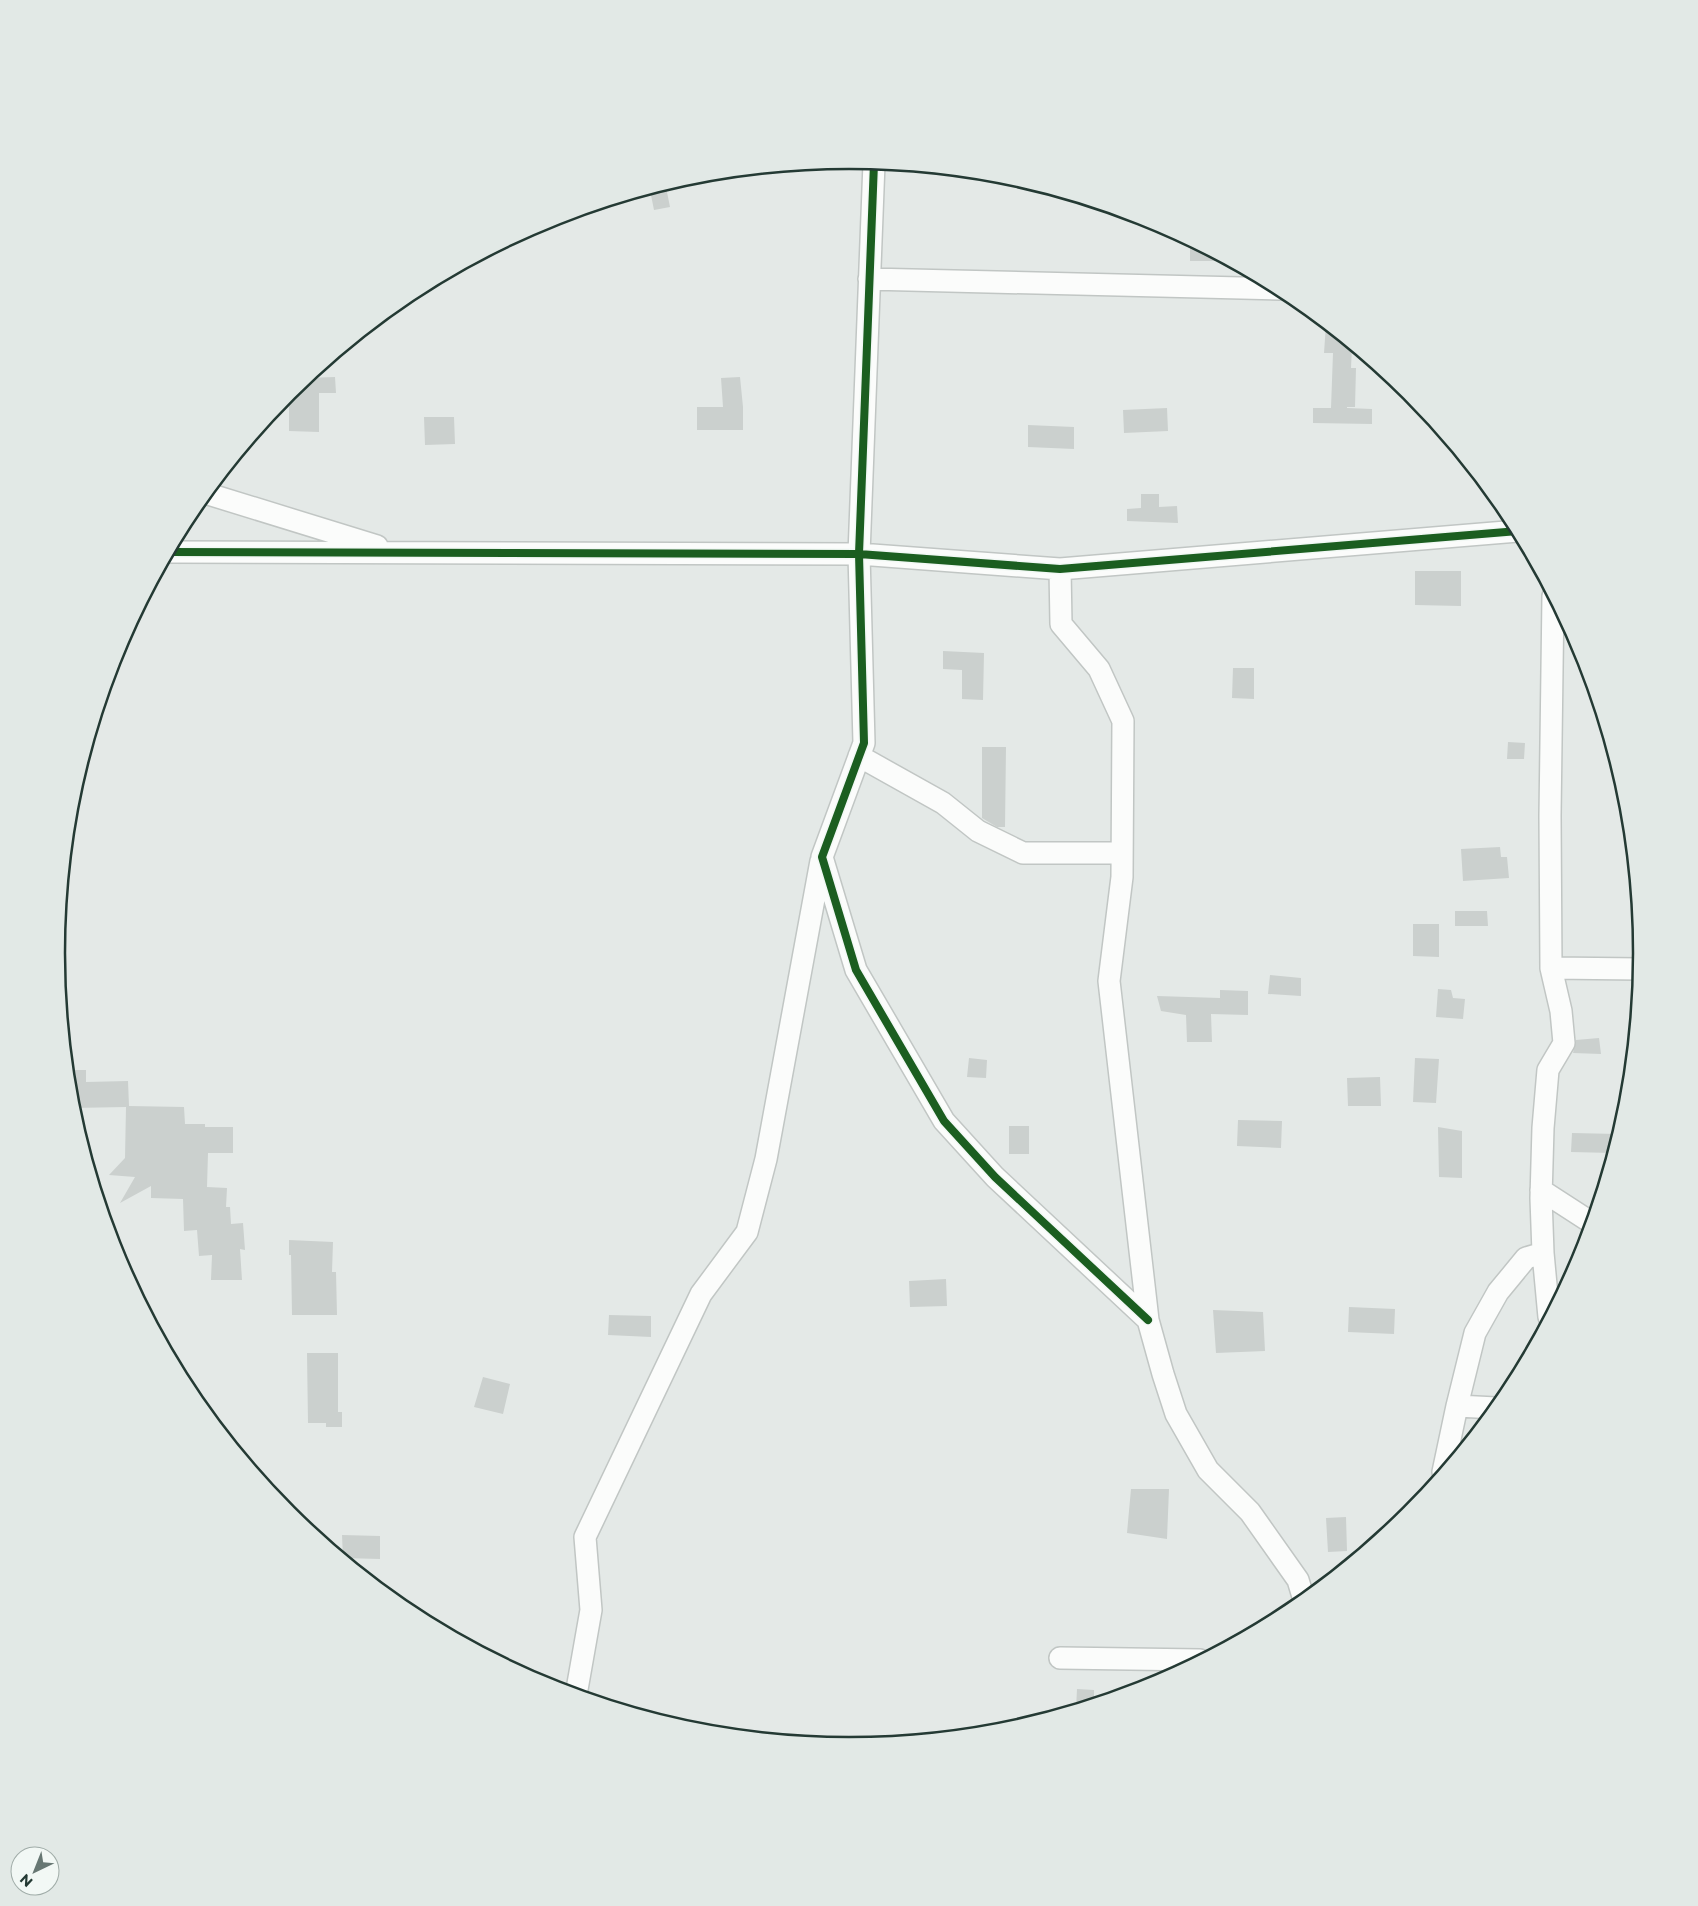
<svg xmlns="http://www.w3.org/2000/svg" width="1698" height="1906" viewBox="0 0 1698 1906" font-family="Montserrat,sans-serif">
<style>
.building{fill:#cbd0ce}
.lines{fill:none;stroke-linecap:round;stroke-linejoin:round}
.street-casing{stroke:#c1c6c4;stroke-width:24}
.street{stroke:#fbfcfb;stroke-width:21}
.cycleway-casing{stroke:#f2f8f5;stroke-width:11}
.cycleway{stroke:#1b5e20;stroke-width:8}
.rim{fill:none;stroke:#243a34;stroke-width:2.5}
</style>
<rect width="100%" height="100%" fill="#e4e9e7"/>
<path class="building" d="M666,187l4,20 -16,3 -4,-20z
M1190,241l39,20h-39z
M1326,324l26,22 -1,22h5l-1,39h-8v1l25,1v15l-59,-1v-15h18l2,-55h-9z
M335,377l1,16h-17v39l-30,-1v-39l17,-14z
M740,377l3,30v23h-46v-23h26l-2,-29z
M1167,408l1,23 -44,2 -1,-23z
M424,417h30l1,27 -30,1z
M1028,425l46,2v22l-46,-2z
M1141,494h18v13l18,-1 1,17 -51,-2v-12l14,-1z
M1415,571h46v35l-46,-1z
M943,651l41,2 -1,47 -21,-1v-29l-19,-1z
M1233,668h21v31l-22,-1z
M1508,742l17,1 -1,16h-17z
M982,747h24l-1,80h-8l-15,-9z
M1500,847l1,10h6l2,21 -46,3 -2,-32z
M1455,911h32l1,15h-33z
M1413,924h26v33l-26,-1z
M1270,975l31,3v18l-33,-2z
M1438,989l13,1 2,8 12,1 -2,20 -27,-2z
M1220,990l28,1v24l-37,-1 1,28h-25l-1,-27 -25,-4 -4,-15 63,2z
M1599,1038l2,16 -28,-1 3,-13z
M969,1058l18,2 -1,18 -19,-1z
M1415,1058l24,1 -3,44 -23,-1z
M68,1070h18v12l42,-1 1,25 55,1 1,17h20v3h28v26h-25l-1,34 20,1 -1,19h4l1,17 12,-1 2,27 -5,-1 2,31h-31l1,-25 -13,1 -2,-26 -13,1 -1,-32 -32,-1v-12l-31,17 15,-26 -26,-2 16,-17 1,-51 -54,1z
M1380,1077l1,29h-33l-1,-28z
M1238,1120l44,1 -1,27 -44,-2z
M1009,1126h20v28h-20z
M1438,1127l24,4v47l-23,-1z
M1572,1133l46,1 -5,19 -42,-1z
M289,1240l44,2 -1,30h4l1,43h-45l-1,-60h-2z
M946,1279l1,27 -37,1 -1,-26z
M1349,1307l46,2 -1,25 -46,-2z
M1213,1310l50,2 2,39 -49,2z
M609,1315l42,1v21l-43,-2z
M307,1353h31v59h4v15h-16v-4h-18z
M483,1377l27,7 -7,30 -29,-7z
M1131,1489h38l-2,50 -40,-6z
M1346,1517l1,34 -19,1 -2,-34z
M342,1535l38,1v23l-37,-1z
M1077,1689l17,1v13l-18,6z"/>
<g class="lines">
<g class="street-casing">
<path id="street" d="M874,163l-15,391 5,189 -42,114 34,113 88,151 51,56 153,143
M869,279l411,10
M205,493l172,53
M169,552l690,2 201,15 458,-38
M1060,569l1,55 38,45 24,52 -1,156 -13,104 39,339 15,54 13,40 32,56 42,42 48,68 6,20
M1553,596l-3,220 1,152 89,1
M859,756l84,47 35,28 45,22h99
M1541,1190l51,33
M1549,1317l-6,-64 -2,-55 2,-70 5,-58 16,-27 -3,-32 -10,-43
M1457,1406l39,2
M1443,1472l14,-66 18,-73 23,-41 28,-34 17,-5
M1060,1658l140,2
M576,1695l15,-85 -6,-73 116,-243 46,-62 19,-73 55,-298"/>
</g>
<use href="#street" class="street"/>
<g class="cycleway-casing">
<path id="cycleway" d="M874,163l-15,391 5,189 -42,114 34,113 88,151 51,56 153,143
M169,552l690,2 201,15 458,-38"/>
</g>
<use href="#cycleway" class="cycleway"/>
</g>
<path d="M0 0H1698V1906H0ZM65 953a784 784 0 1 1 1568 0a784 784 0 1 1-1568 0Z" fill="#e2e9e6" fill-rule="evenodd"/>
<path class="rim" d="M65 953a784 784 0 1 1 1568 0a784 784 0 1 1-1568 0Z"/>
<g transform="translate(35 1871) rotate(223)"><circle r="24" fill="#f2f8f5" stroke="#a0aca8"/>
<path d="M0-4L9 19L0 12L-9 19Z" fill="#677773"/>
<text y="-8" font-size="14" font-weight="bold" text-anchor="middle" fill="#243a34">N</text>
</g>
</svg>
